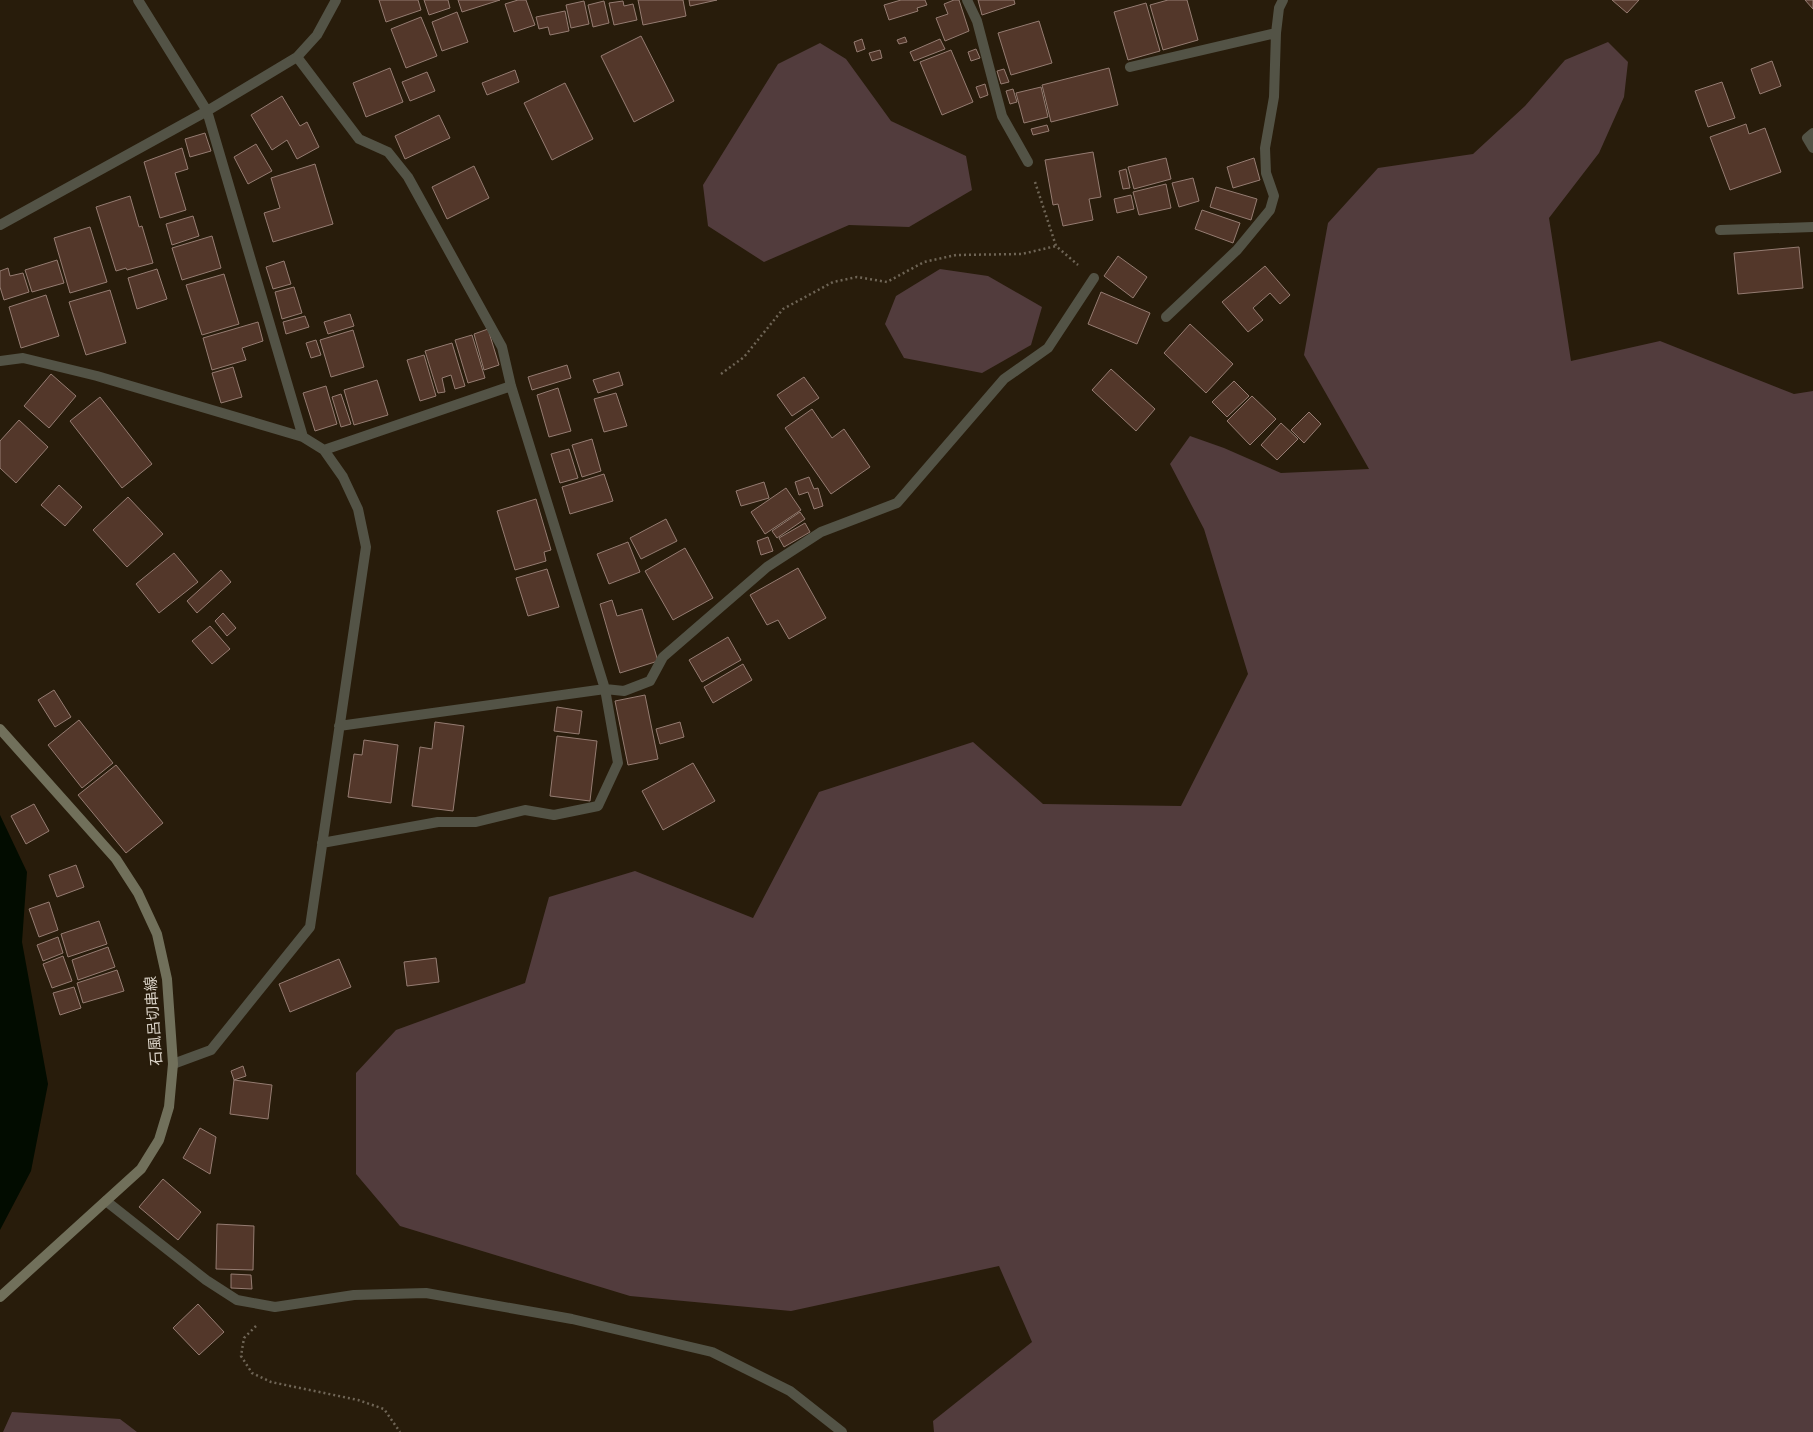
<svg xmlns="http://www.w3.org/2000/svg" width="1813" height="1432" viewBox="0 0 1813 1432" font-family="'Titillium Web','Noto Sans JP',sans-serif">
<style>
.green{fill:#523c3d}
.water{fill:#020c00}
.building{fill:#53372a;stroke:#957c72}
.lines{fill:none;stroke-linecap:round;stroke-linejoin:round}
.path{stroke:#6f6556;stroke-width:2.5;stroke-dasharray:2 3;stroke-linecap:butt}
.minor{stroke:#535346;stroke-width:10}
.secondary{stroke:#71705b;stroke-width:10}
.labels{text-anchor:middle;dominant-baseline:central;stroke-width:3.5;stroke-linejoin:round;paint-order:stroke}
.street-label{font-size:15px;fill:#dad2c7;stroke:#281c0b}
</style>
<rect width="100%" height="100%" fill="#281c0b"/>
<path class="green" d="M1608,42l20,20 -4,35 -25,56 -50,65 22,143 89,-20 134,53 19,-3v1041h-879l-1,-11 99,-79 -33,-76 -208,45 -161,-15 -230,-70 -44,-52v-101l40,-43 129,-47 24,-86 86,-26 118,47 66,-126 154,-50 70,62 138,2 67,-132 -44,-145 -34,-65 20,-28 34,12 57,25 88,-4 -65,-114 24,-132 50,-55 95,-14 52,-48 40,-46z
M820,43l26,16 45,62 75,35 6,34 -63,37 -60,-2 -85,37 -56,-36 -5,-41 75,-121z
M940,269l48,7 54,31 -11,38 -49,28 -78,-15 -19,-34 11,-28z
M12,1412l108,7 17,13h-134z"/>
<path class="water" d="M0,815l27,57 -5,70 26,142 -17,87 -31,59z"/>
<path class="building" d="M379,0h39l3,10 -35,12z
M424,0h24l2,8 -21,7z
M458,0h42l-38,12z
M518,0h8l9,25 -21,7 -9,-28z
M638,0h45l3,16 -43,9z
M689,0h28l-27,6z
M901,0h24l2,5 -10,3 1,3 -29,9 -5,-15z
M954,0h5l10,31 -24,10 -9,-23 12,-4 -4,-10z
M978,0h36l1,4 -33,11z
M1168,0h19l11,40 -35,10 -13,-45z
M1612,0h27l-12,13z
M1805,0h8v9z
M584,1l5,23 -18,4 -5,-23z
M604,1l5,22 -16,4 -5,-22z
M623,1l1,5 9,-2 4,16 -23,5 -5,-22z
M1146,3l14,48 -32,9 -14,-48z
M565,11l4,20 -19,4 -2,-8 -9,2 -3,-12z
M457,12l11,30 -26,9 -10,-29z
M421,17l16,39 -31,12 -15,-39z
M1039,21l13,42 -41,12 -13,-42z
M641,36l33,65 -40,21 -33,-66z
M905,37l2,5 -8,2 -2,-4z
M862,39l3,10 -8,3 -3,-10z
M940,39l5,10 -31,12 -4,-9z
M976,49l4,9 -9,3 -3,-9z
M880,50l2,8 -10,3 -3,-8z
M951,50l22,52 -31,13 -22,-53z
M1772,61l9,25 -21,8 -9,-25z
M390,68l13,34 -37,15 -13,-34z
M1109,68l9,37 -67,17 -9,-37z
M1004,69l5,13 -8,2 -4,-13z
M515,70l4,12 -32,13 -5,-12z
M427,72l8,19 -25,10 -8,-19z
M1722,82l13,36 -27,9 -13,-36z
M565,83l28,56 -41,21 -28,-57z
M985,84l3,11 -8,3 -4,-11z
M1041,87l7,30 -24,6 -8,-30z
M1013,89l4,13 -7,2 -4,-13z
M282,96l18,30 7,-4 12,25 -22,12 -10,-19 -15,10 -21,-35z
M439,115l11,23 -45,21 -10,-23z
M1746,124l3,10 16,-6 16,44 -51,18 -20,-53z
M1047,125l2,6 -16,4 -2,-6z
M205,133l6,18 -21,6 -5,-18z
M256,144l16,27 -24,13 -14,-27z
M182,148l6,21 -13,4 11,37 -26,8 -16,-56z
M1093,152l8,45 -12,2 4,21 -30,6 -5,-22 -5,1 -8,-45z
M1166,158l5,21 -37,10 -6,-22z
M1254,158l6,22 -27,8 -6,-21z
M315,164l18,60 -60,18 -9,-29 16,-5 -9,-30z
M474,166l15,32 -42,21 -15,-32z
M1126,169l4,19 -7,1 -4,-18z
M1193,178l6,23 -20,6 -7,-24z
M1166,184l5,24 -32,7 -6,-23z
M1216,187l41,12 -6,21 -41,-13z
M1131,195l3,14 -17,4 -3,-14z
M130,196l9,31 3,-1 11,37 -26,7 -1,-2 -10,3 -20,-64z
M1202,210l38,13 -7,20 -38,-14z
M193,216l6,20 -27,9 -6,-21z
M90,227l17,55 -37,11 -16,-55z
M212,236l9,32 -39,12 -10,-32z
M1799,247l4,41 -65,6 -4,-41z
M1118,256l29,21 -14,21 -29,-22z
M57,260l7,23 -32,9 -7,-22z
M284,261l7,23 -18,5 -7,-22z
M1265,266l25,29 -10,9 -10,-11 -17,15 10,12 -15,12 -26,-30z
M8,268l2,8 13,-3 6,19 -25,8 -4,-13v-16z
M157,269l10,30 -30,10 -9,-31z
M224,274l15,50 -37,11 -16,-50z
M294,287l8,26 -20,6 -7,-27z
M110,290l16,53 -40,12 -17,-53z
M1101,292l49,21 -13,31 -49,-20z
M46,295l13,41 -38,12 -12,-41z
M350,314l4,12 -26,8 -4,-12z
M305,316l4,11 -23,7 -3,-12z
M258,322l5,19 -21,7 4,12 -34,10 -9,-32z
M1190,324l43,40 -27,29 -42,-40z
M488,329l11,36 -15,5 -10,-36z
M353,330l11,37 -33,10 -11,-37z
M472,335l13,43 -17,5 -13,-43z
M316,340l5,15 -10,3 -5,-15z
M452,343l13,43 -10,3 -4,-14 -9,3 3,14 -7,1 -13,-42z
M424,355l12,41 -16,5 -13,-41z
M567,365l4,13 -39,12 -4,-13z
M233,367l9,30 -21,6 -9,-30z
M1111,369l44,40 -19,22 -44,-41z
M619,372l4,13 -25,8 -5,-13z
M51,374l25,22 -27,32 -25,-22z
M804,377l15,21 -27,18 -15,-21z
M377,380l11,35 -34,10 -10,-35z
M1234,381l15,15 -22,21 -15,-15z
M326,386l11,38 -22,7 -12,-38z
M558,388l13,43 -22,6 -12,-42z
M616,393l11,33 -23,6 -10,-33z
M341,394l10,30 -10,3 -9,-30z
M1252,396l24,23 -26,26 -23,-24z
M100,397l52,67 -30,24 -52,-67z
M812,409l20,29 12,-9 26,38 -39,27 -46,-66z
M1309,412l12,12 -17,19 -13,-13z
M19,420l29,27 -32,36 -16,-15v-27z
M1281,423l17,16 -21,21 -16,-15z
M592,439l9,32 -19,6 -10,-32z
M569,449l9,29 -18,5 -9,-29z
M604,474l9,27 -43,13 -8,-27z
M809,477l5,12 4,-1 5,18 -9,3 -6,-17 -9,3 -4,-13z
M764,482l5,16 -28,8 -5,-15z
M59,485l23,22 -17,19 -24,-21z
M786,488l15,22 -36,24 -14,-22z
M128,497l35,37 -36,33 -34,-37z
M536,499l15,51 -7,2 2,9 -31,9 -18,-59z
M800,512l5,7 -28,19 -5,-7z
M666,519l11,22 -36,18 -11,-21z
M805,523l5,9 -26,15 -5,-9z
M768,537l5,14 -12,4 -4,-14z
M628,542l12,30 -31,12 -12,-30z
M685,548l28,50 -40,22 -28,-49z
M174,553l24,29 -39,31 -23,-29z
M798,568l28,50 -37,21 -11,-19 -11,5 -17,-30z
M547,569l12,38 -31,9 -12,-38z
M221,570l10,12 -34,31 -10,-12z
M612,600l5,16 25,-7 16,52 -38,12 -20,-69z
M223,613l13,15 -9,8 -12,-15z
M210,626l20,23 -18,15 -20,-23z
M728,637l13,23 -39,22 -13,-22z
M743,664l9,16 -39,23 -9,-16z
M54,690l17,27 -16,10 -17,-27z
M645,695l13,64 -30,6 -13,-64z
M557,707l25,4 -3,23 -25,-3z
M79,720l34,43 -31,25 -34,-43z
M435,722l29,4 -11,85 -41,-5 8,-59 12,2z
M680,722l4,15 -24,7 -4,-15z
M557,736l40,5 -7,60 -40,-5z
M364,740l34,5 -7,58 -43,-6 6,-43 8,1z
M693,763l22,38 -52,29 -21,-39z
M116,765l47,58 -37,30 -48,-58z
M34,804l15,27 -23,13 -15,-28z
M76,865l8,22 -27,10 -8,-22z
M49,902l9,28 -19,7 -10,-28z
M99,921l8,23 -39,13 -7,-23z
M58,937l5,16 -20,8 -6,-16z
M108,947l7,20 -37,13 -6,-20z
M63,956l9,25 -20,7 -9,-24z
M436,958l3,24 -32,4 -3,-24z
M339,959l12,28 -61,25 -11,-28z
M117,970l7,21 -41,12 -6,-20z
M74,987l7,21 -21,7 -7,-22z
M243,1066l3,10 -12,4 -3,-9z
M234,1080l38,5 -4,34 -38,-5z
M200,1128l16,9 -6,37 -27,-16z
M163,1179l38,33 -23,28 -39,-33z
M217,1224l37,2 -1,44 -37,-1z
M231,1274l20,1 1,14 -21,-1z
M198,1304l26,28 -25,23 -26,-27z"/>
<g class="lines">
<path class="path" d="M1035,182l21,64 22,19
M721,374l23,-17 39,-48 50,-27 24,-5 30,5 37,-20 32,-7 66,-1 34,-8
M256,1326l-12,12 -3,18 11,17 19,9 87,18 26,9 16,23"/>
<path class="minor" d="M138,0l69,111 96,326
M967,0l10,21 25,95 26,46
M297,57l62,82 29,13 20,25 94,170 9,39 94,303 13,74 -20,43 -44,9 -29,-5 -49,12h-38l-116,21
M1130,67l146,-34
M1813,133l-6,5 6,10
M0,225l207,-114 90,-54 20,-22 19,-35
M1720,230l93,-3
M1166,317l71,-67 33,-40 4,-14 -8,-23 -1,-25 9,-51 2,-64 3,-25 4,-8
M0,361l23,-3 74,18 206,61 21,13 19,27 15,32 8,38 -56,380 -99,123 -38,14
M324,450l187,-64
M339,726l266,-37 19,2 26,-10 13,-24 104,-90 54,-35 76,-29 107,-124 44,-31 46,-70
M106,1201l100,79 31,20 38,7 79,-12 72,-2 146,26 140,33 78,39 52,41"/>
<path class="secondary" d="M0,729l116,130 22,34 19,41 10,45 6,85 -4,43 -10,33 -18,29 -141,128"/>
</g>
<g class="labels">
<g class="street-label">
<text transform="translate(153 1021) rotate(-94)">石風呂切串線</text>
</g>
</g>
</svg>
